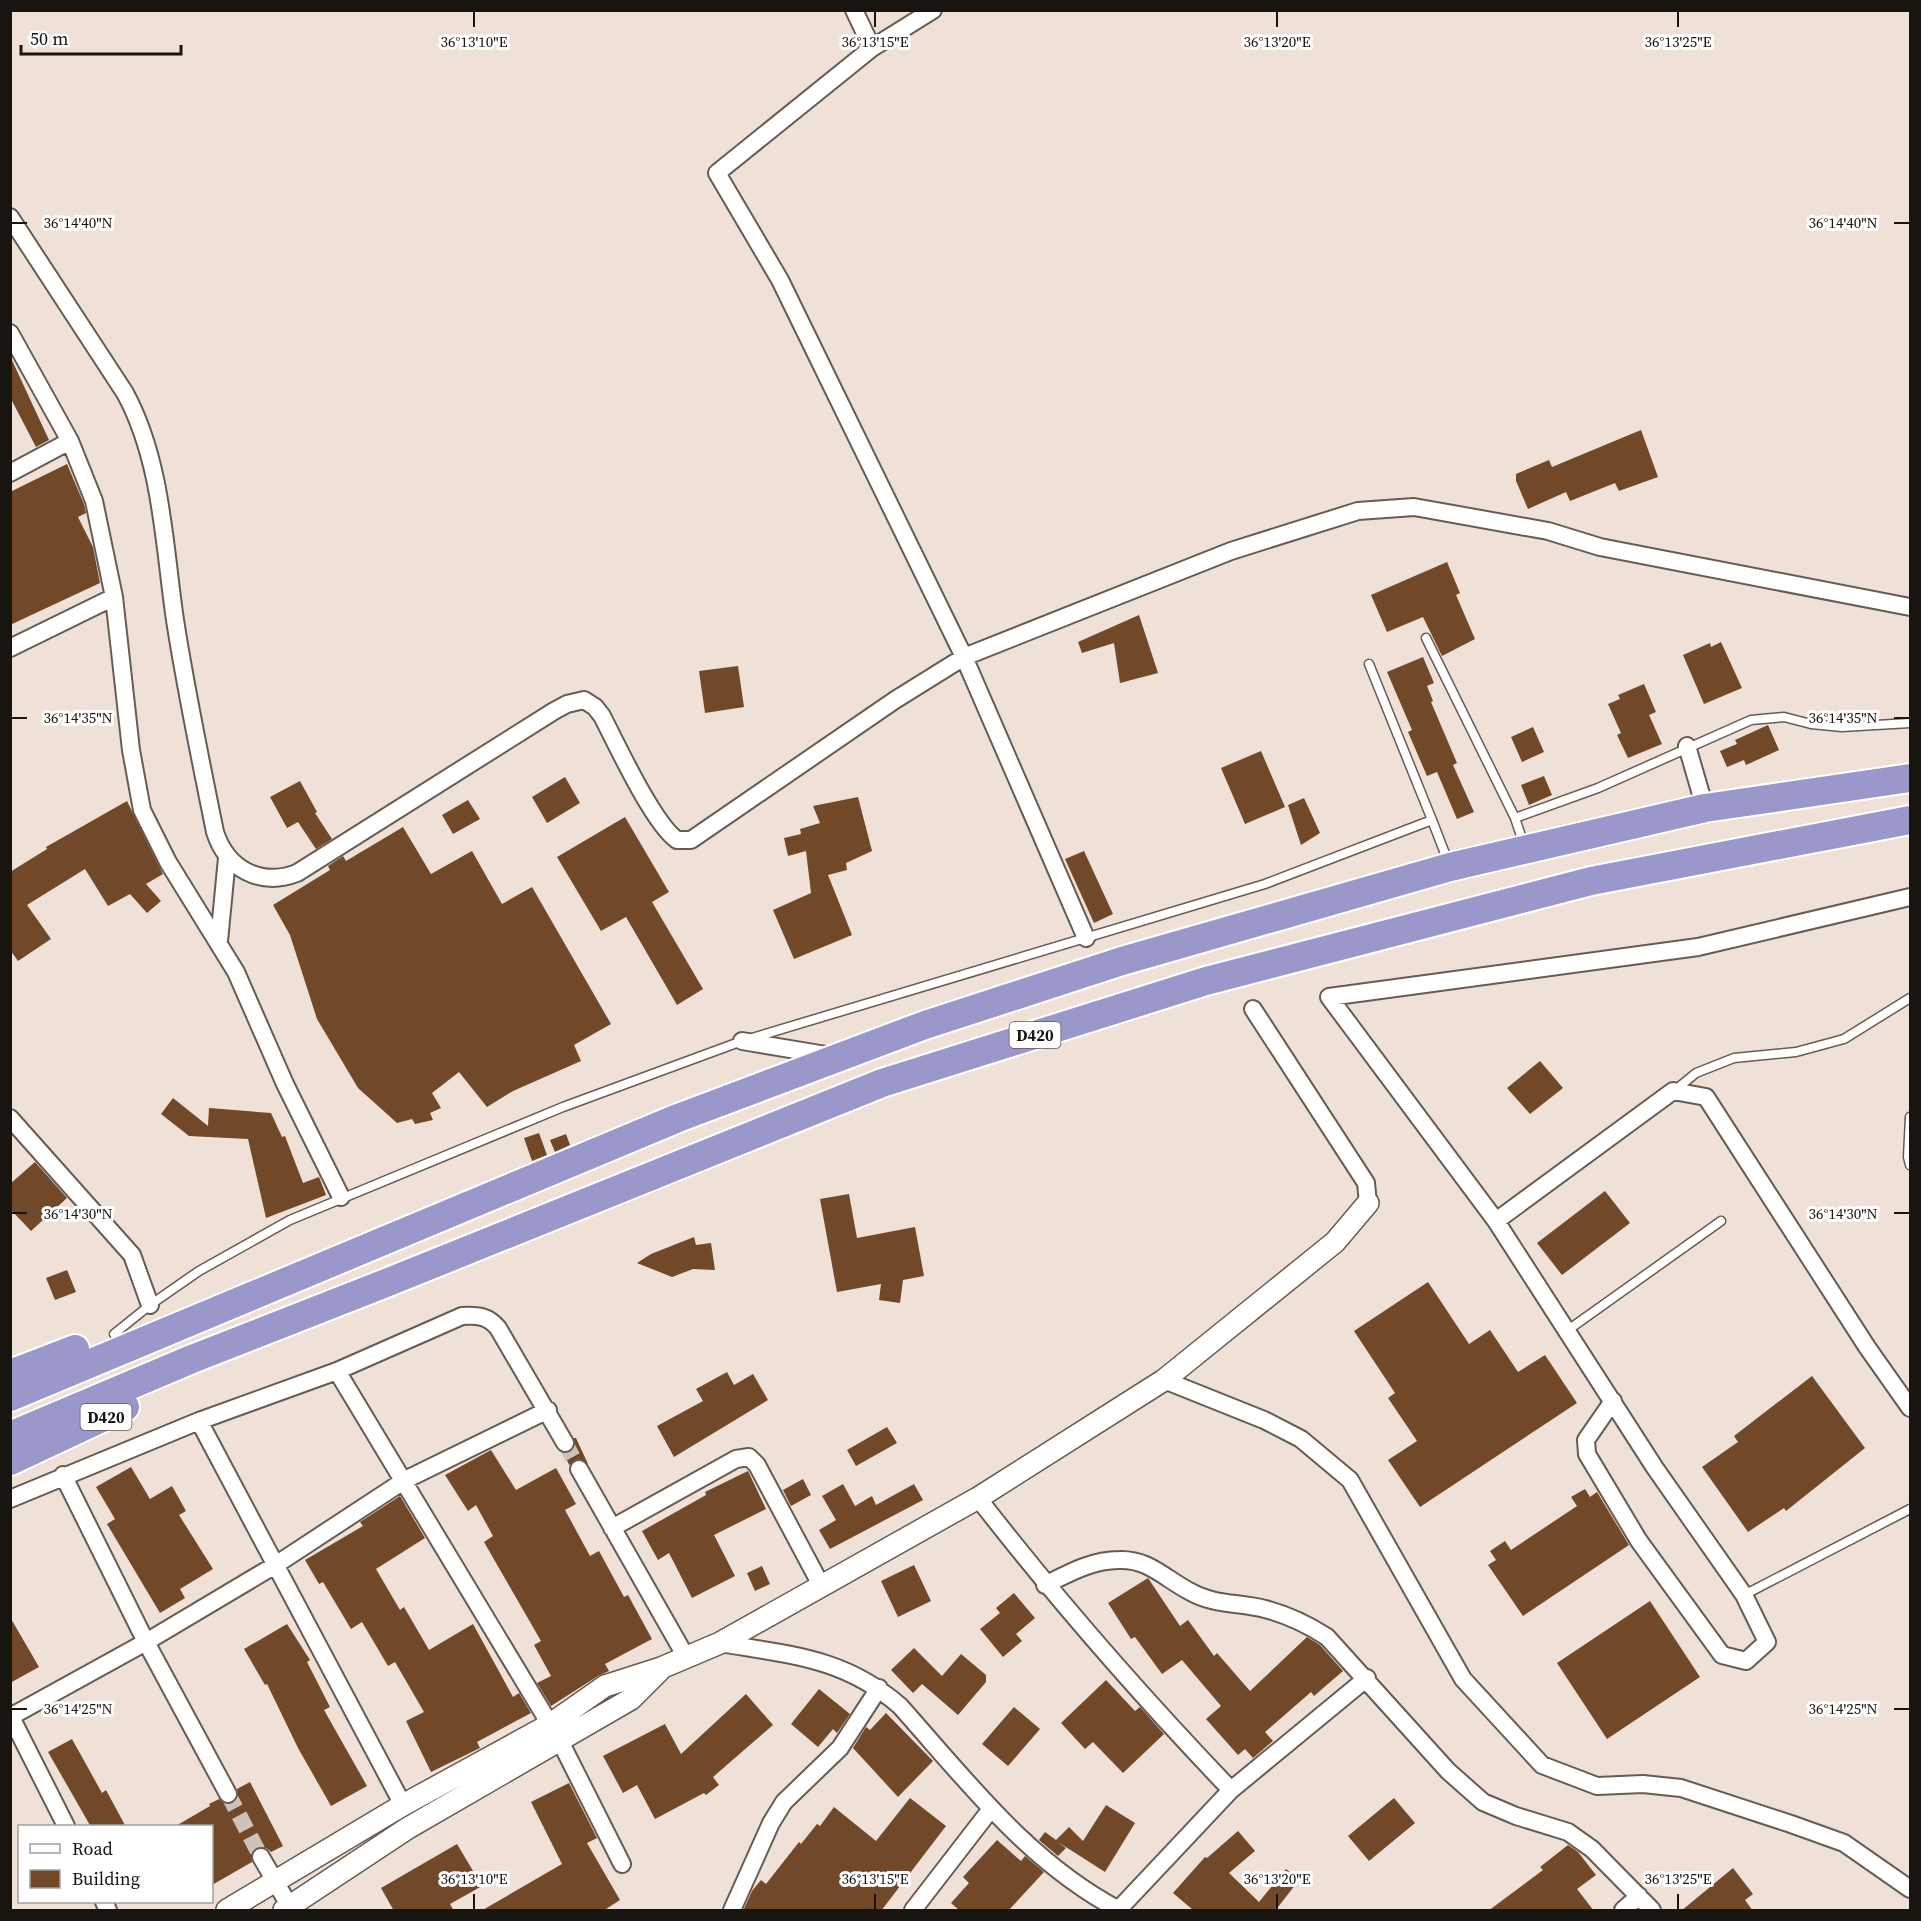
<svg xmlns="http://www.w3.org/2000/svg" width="1921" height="1921" viewBox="0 0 1921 1921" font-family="'Source Serif 4',serif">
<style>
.building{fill:#714929}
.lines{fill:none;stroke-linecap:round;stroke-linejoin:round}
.minor-tunnel{stroke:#cfc2b9;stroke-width:16;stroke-dasharray:16 8;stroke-linecap:butt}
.service-casing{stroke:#675b52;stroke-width:11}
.minor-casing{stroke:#675b52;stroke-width:20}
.tertiary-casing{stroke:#675b52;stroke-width:24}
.trunk-casing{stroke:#fff;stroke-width:32}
.service{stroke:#fff;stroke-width:8}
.minor{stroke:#fff;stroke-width:16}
.tertiary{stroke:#fff;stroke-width:21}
.trunk{stroke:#9a98cb;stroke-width:28}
.ticks{fill:none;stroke:#181410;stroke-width:2}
.labels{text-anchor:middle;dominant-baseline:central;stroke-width:6;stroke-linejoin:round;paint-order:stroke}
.shield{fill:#fff;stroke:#5d5a58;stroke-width:1.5}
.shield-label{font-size:16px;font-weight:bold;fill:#181410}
.ticks-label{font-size:15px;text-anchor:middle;fill:#181410;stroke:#fff;stroke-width:6;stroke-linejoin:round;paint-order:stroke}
</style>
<rect width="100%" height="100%" fill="#efe1d7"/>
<path class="building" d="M10,356l39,84 -13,7 -26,-50z
M1641,430l17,47 -39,14 -4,-8 -45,18 -4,-9 -38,17 -12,-28v-7l33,-14 3,7z
M67,464l17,40 2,9 -8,4 15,30 7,36 -90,42v-133z
M1447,562l13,31 -4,2 19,44 -33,17 -19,-39 -36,15 -16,-37z
M1139,615l19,58 -38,10 -6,-40 -32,10 -4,-11z
M1721,642l21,46 -38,16 -21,-49 27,-12 1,4z
M1423,657l11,26 -7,3 6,15 -2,1 26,61 -4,2 21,47 -17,7 -20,-47 -10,4 -19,-44 4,-2 -25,-58z
M738,666l6,41 -39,6 -6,-42z
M1644,684l12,28 -7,3 13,29 -34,14 -11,-23 4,-2 -13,-29 12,-5 -2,-4z
M1768,725l11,25 -33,15 -2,-5 -17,7 -7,-16 17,-7 -2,-4z
M1533,727l11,25 -22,10 -11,-25z
M1261,751l24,56 -40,17 -24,-56z
M1544,776l8,19 -23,10 -8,-20z
M565,777l15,26 -33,20 -15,-26z
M300,781l17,31 -2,1 17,26 -16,10 -18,-27 -11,6 -17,-31z
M858,797l14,54 -26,12 1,7 -19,5 24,60 -58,24 -21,-49 38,-17 -5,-42 -18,5 -4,-18 17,-4 -1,-5 20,-6 -7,-17z
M1304,798l16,35 -19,12 -13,-40z
M468,800l12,19 -27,15 -11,-19z
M127,801l36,73 -17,10 15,17 -14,12 -17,-19 -22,12 -23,-37 -58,36 24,34 -33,22 -8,-11v-78l37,-23 -1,-2z
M625,817l44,75 -17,10 51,87 -26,16 -51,-88 -25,14 -44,-74z
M403,827l28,47 41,-23 30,53 30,-17 79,137 -37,21 7,16 -68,30 -26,16 -28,-35 -27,21 9,15 -11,5 3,7 -18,4 -3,-5 -15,4 -39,-35 -41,-69 -27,-84 -17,-30 57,-35 -2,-4 15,-10 3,5z
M1084,851l29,63 -19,9 -29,-64z
M1540,1061l23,27 -33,26 -23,-26z
M173,1098l35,28 1,-18 62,5 11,24 3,-1 18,47 16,-6 7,18 -60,23 -18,-79 -59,-3 -28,-22z
M539,1133l8,22 -15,6 -8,-23z
M566,1134l4,11 -15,7 -5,-12z
M35,1162l32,36 -36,33 -21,-22v-25z
M1605,1191l25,32 -68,52 -25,-32z
M849,1194l8,44 58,-11 9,49 -21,4 -3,23 -21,-3 2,-16 -44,8 -17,-93z
M694,1237l2,8 15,-2 4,27 -22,-1 -21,8 -35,-14 14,-9z
M67,1270l9,22 -21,8 -9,-22z
M1428,1282l41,62 21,-14 28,42 27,-17 32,48 -157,104 -32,-47 29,-19 -29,-43 7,-5 -41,-62z
M727,1372l7,13 19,-11 15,26 -94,57 -17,-31 46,-25 -7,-12z
M1812,1376l53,72 -79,63 -2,-3 -36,24 -46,-65 36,-25 -4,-6z
M887,1427l10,16 -41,23 -9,-16z
M574,1438h2l12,26 -10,-5 -9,6 -5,-12 10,-4z
M491,1450l25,40 40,-22 20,36 -11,6 25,46 9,-5 25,46 4,-2 24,44 -47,25 4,7 -11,5 -47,30 -14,-23 14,-7 -17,-31 7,-4 -57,-99 9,-6 -17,-31 -8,6 -23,-36z
M131,1467l19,32 22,-13 14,25 -7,4 34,54 -33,20 5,9 -25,15 -53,-89 8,-5 -19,-32z
M748,1471l18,38 -52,26 21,41 -43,22 -23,-45 -11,7 -16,-29 64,-36 -1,-3z
M803,1479l8,16 -20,11 -8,-16z
M843,1484l12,22 17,-10 4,9 38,-21 9,16 -93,49 -11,-19 17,-10 -14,-24z
M1585,1489l5,8 7,-5 32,53 -106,71 -35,-51 8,-5 -6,-9 15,-10 6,9 66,-44 -6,-9z
M400,1496l25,42 -49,31 24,41 4,-3 25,43 44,-26 40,73 6,-4 12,20 -54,29 3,6 -49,24 -25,-51 18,-9 -29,-50 -7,4 -26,-44 -11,7 -28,-47 -4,2 -14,-24 58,-34 -3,-4z
M914,1565l17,36 -33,16 -17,-36z
M762,1566l8,18 -15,7 -8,-18z
M1148,1578l32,48 8,-6 26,36 3,-3 33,38 57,-54 13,8 23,26 -29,25 -3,-4 -46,40 8,9 -20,17 -8,-9 -7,6 -32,-36 15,-13 -39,-46 -20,14 -27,-37 -4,2 -23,-36z
M1014,1593l21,25 -19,16 6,7 -19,16 -23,-28 20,-16 -4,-5z
M1650,1601l50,76 -93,62 -50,-76z
M10,1617l29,50 -29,16z
M287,1624l23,36 -3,2 23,45 -6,3 43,76 -36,20 -33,-58 -31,-64 -2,1 -21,-36z
M914,1648l28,28 19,-22 25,21v7l-28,33 -36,-31 -9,9 -22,-23z
M1106,1680l29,31 5,-4 24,27 -41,39 -30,-31 -8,7 -24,-26z
M819,1689l31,25 -13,19 -4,-4 -15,18 -27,-23z
M746,1694l27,31 -60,52 6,8 -13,10 -2,-2 -49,26 -18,-34 -14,8 -20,-37 62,-32 16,30z
M1014,1707l26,22 -32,37 -26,-22z
M886,1713l47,48 -35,36 -45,-49 13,-21 4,3z
M72,1739l30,54 4,-3 20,37h-35l-43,-75z
M250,1782l33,64 -12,6 -5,-4h-10l-4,4v10l-40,23v-58h-38l36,-21 -1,-2 10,-5 8,5 6,-1 5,-8 -1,-6z
M569,1783l28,55 -10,5 33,57 -17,11h-122l81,-47 -31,-62z
M910,1798l36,28 -65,85h-138l9,-20 9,-11 5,4 33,-42 2,2 16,-20 3,2 14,-19 42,34z
M1394,1798l21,25 -46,38 -21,-25z
M1106,1805l29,18 -30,49 -47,-30 8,6 -8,8 -19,-16 6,-8 11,8 13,-13 14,14z
M1238,1831l17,20 -26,22 30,29 27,-33 13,11 -24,31 -82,-1 -20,-17 32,-36 2,1z
M997,1840l24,21 4,-5 19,16 -36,39h-48l-9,-8 18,-20 -6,-6z
M457,1844l25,42 -32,18 4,7h-60l-13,-23z
M1568,1845l10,7 18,23 -19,14 17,22h-106l55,-41 -3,-3z
M1733,1868l20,26 -8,6 8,11h-72z"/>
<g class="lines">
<path class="minor-tunnel" d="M565,1443l14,26
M228,1794l33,63"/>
<g class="service-casing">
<path id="service" d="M1426,638l89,180
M1369,664l63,156
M1524,845l-9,-27 83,-30 153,-68 33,-3 27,7 31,3 68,-4
M1674,1091l22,-18 38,-15 62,-6 48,-13 66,-41
M1910,1117l-2,40 2,8
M1568,1330l153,-109
M114,1334l36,-29 49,-34 91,-51 273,-113 179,-66 523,-157 167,-64 17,44
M1744,1595l166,-86"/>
</g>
<g class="minor-casing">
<path id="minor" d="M854,10l18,38
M933,10l-61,38 -155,125 63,107 184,377 122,281
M10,217l115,176c37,68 39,152 50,227 11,71 26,142 40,212 12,37 45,55 82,41l257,-162 13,-7 17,-4 11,7 7,9c15,29 51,107 75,124h14l204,-140 69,-43 267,-106 127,-40 56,-4 134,24 52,16 310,60
M10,333l60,108 24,60 20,96 17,153 11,60 26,52 68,110 49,112 56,113
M10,473l60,-32
M10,648l104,-51
M1687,746l18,62
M219,941l8,-83
M1253,1009l113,174 2,20
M742,1041l90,15
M10,1118l122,137 18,50
M1496,1221l177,-130 33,6 161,250 43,61
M337,1371l223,370 62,123
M1164,1380l100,40 37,19 49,41 113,199 79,86 55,21 46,-2 38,4 110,36 53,19 66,46
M1613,1401l-27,39 1,14 52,87 83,114 24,6 21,-19 -23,-47 -89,-127 -159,-247 -167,-224 369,-50 212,-50
M199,1421l204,384
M579,1469l107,188
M63,1475l83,167 82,152
M978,1498c79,102 163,198 253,292
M10,1499l189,-78 138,-50 125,-55c16,-1 26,0 36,12l67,115
M612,1528l124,-69 13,-2 8,8 65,122
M1045,1585c24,-12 47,-25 74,-25 30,-1 45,18 70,31 26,15 50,11 76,18 23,6 42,15 62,28l121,134 35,31 33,14 52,16 24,17 60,61
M720,1643c69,12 124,14 180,63 67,75 128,156 219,204
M10,1715l56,111
M10,1717l136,-75 131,-78 128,-84 143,-70
M261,1857l29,50
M104,1902l4,8
M732,1910l39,-87 13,-21 56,-54 39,-60
M913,1910l78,-101
M1118,1910l113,-120 136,-112
M1623,1910l16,-14"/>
</g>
<g class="tertiary-casing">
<path id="tertiary" d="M227,1910l176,-105 146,-80 56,-39 56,-18 59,-25 258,-145 186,-118 171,-138 33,-39
M284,1910l124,-82 223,-129 28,-28"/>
</g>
<g class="trunk-casing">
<path id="trunk" d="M10,1374l65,-25
M10,1397l668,-279 247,-93 197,-64 328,-94 255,-59 205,-30
M10,1436l182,-77 194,-76 496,-200 324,-102 385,-100 319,-61
M10,1461l115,-54"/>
</g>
<use href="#service" class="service"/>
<use href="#minor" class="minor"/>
<use href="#tertiary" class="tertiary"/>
<use href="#trunk" class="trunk"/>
</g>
<path class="ticks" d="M474,12v15M875,12v15M1277,12v15M1678,12v15M12,223h15M1894,223h15M12,718h15M1894,718h15M12,1213h15M1894,1213h15M12,1709h15M1894,1709h15M474,1894v15M875,1894v15M1277,1894v15M1678,1894v15"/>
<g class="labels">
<g class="shield">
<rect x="1009.5" y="1022" width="51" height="26" rx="4.5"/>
<rect x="80.5" y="1404" width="51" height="26" rx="4.5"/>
</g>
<g class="shield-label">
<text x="1035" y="1035">D420</text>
<text x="106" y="1417">D420</text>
</g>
</g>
<g class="ticks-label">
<text x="474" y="47">36°13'10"E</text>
<text x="875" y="47">36°13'15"E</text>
<text x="1277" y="47">36°13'20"E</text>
<text x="1678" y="47">36°13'25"E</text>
<text x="78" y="228">36°14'40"N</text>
<text x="1843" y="228">36°14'40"N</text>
<text x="78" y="723">36°14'35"N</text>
<text x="1843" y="723">36°14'35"N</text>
<text x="78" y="1219">36°14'30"N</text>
<text x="1843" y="1219">36°14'30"N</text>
<text x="78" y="1714">36°14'25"N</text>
<text x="1843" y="1714">36°14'25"N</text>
<text x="474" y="1884">36°13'10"E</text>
<text x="875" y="1884">36°13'15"E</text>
<text x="1277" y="1884">36°13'20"E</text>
<text x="1678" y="1884">36°13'25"E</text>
</g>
<rect width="1921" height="1921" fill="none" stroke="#181410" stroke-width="24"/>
<rect x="18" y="1825" width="195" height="78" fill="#ffffff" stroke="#a3a19f" stroke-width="1.5"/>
<rect x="30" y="1844" width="30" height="9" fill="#ffffff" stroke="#a3a19f" stroke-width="1.5"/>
<text x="72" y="1855" font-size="18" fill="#181410">Road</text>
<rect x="30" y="1870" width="30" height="18" fill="#714929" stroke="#a3a19f" stroke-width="1.5"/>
<text x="72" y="1885" font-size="18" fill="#181410">Building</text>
<path d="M21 45v9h160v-9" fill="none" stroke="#181410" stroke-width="3"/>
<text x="30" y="45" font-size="18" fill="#181410" stroke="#ffffff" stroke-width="4.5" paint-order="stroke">50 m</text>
</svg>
